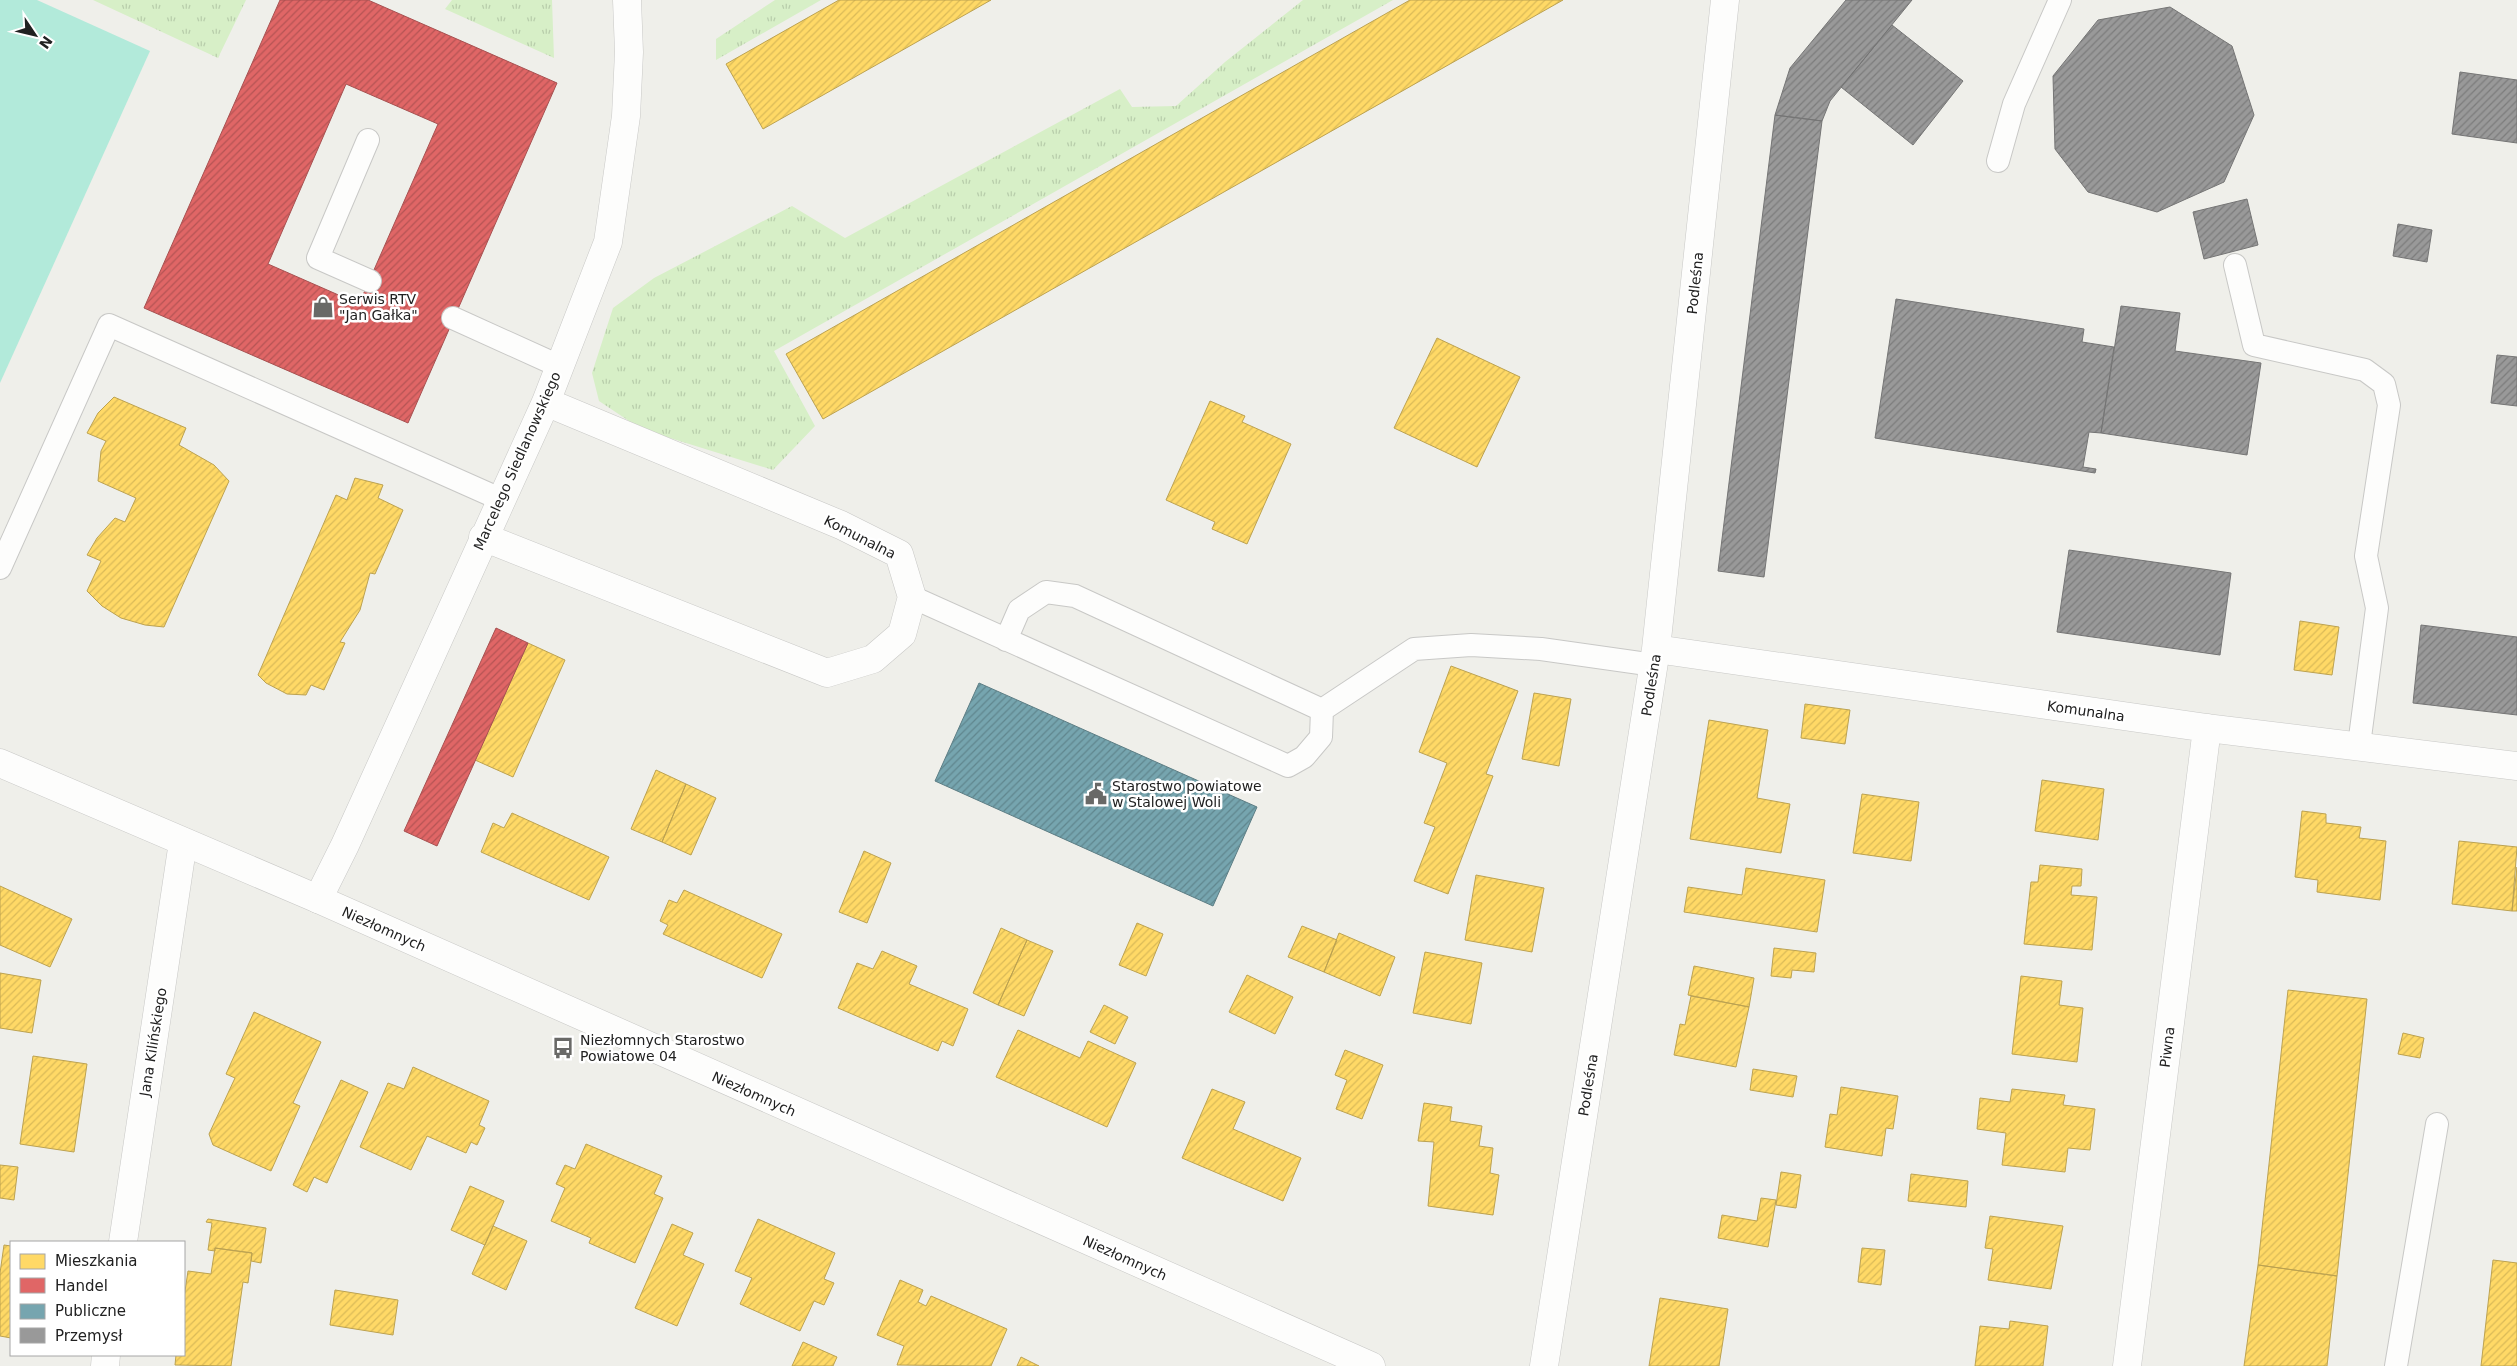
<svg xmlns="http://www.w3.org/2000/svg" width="2517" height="1366" viewBox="0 0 2517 1366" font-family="'DejaVu Sans',sans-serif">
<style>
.grass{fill:url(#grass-tufts)}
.pitch{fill:#b2eada}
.homes{fill:url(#homes-hatch);stroke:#bca251}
.shops{fill:url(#shops-hatch);stroke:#a75151;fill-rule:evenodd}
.public{fill:url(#public-hatch);stroke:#5c7d84}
.industry{fill:url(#industry-hatch);stroke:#757575}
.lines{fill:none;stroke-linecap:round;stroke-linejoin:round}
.service-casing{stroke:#c8c8c6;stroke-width:24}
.minor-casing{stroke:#c8c8c6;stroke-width:29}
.tertiary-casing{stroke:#c8c8c6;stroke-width:29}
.service{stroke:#fdfdfc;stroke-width:22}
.minor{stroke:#fdfdfc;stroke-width:28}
.tertiary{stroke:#fdfdfc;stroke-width:28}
.labels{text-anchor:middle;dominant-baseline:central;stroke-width:5;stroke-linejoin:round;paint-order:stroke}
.street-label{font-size:14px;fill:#212121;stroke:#fff}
.poi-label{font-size:14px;fill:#212121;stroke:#fff;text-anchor:start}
</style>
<defs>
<pattern id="grass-tufts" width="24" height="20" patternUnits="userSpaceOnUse" patternTransform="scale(1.25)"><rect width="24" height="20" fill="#d7efc7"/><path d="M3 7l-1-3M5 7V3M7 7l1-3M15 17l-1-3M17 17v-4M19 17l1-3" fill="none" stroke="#b8cdab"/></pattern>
<pattern id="homes-hatch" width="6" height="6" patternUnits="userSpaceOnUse" patternTransform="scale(1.25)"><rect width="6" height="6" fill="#ffd966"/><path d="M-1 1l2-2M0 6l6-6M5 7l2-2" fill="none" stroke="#daba58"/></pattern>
<pattern id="shops-hatch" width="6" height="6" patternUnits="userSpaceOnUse" patternTransform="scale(1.25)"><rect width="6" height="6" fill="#e06666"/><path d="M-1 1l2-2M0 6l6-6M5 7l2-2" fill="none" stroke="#b55454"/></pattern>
<pattern id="public-hatch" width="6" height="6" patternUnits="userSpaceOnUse" patternTransform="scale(1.25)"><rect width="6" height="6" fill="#76a5af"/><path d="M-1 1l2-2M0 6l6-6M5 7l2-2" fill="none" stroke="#60868e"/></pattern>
<pattern id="industry-hatch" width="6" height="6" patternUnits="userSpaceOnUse" patternTransform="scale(1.25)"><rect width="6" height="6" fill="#999"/><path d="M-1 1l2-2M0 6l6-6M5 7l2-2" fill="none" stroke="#7c7c7c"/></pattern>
</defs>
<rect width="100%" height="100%" fill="#efefea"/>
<path class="grass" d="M93,0h153l-28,58z
M452,0h100l2,58 -109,-49z
M775,0h46l-105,60v-21z
M1303,0h90l-619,351 41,75 -42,44 -132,-41 -42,-28 -7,-28 21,-65 41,-30 138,-72 53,32 275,-149 12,18 44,-1 49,-44z"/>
<path class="pitch" d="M0,0h37l113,51 -150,332z"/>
<path class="homes" d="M839,0h152l-228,129 -37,-65z
M1410,0h153l-740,419 -37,-65z
M1437,338l83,39 -43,90 -83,-39z
M114,397l72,31 -7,17 35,20 15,16 -65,146 -19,-2 -24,-7 -19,-12 -15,-15 14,-30 -14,-6 10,-17 18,-20 10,4 11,-24 -38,-17 3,-30 5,-10 -19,-8 11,-20z
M1210,401l35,15 -3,6 49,22 -44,100 -35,-15 3,-7 -49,-22z
M355,478l28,7 -5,13 25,12 -28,64 -5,-1 -10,37 -20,32 5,1 -21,47 -13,-5 -5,10 -19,-1 -21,-11 -8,-8 78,-180 11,5z
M2300,621l39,6 -7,48 -38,-5z
M528,643l37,17 -52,117 -38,-17z
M1451,666l67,25 -32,83 7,2 -45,118 -34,-13 21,-54 -11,-4 23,-60 -28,-11z
M1534,693l37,6 -12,67 -37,-7z
M1805,704l45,6 -5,34 -44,-6z
M1709,720l59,10 -11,68 33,6 -9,49 -91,-14z
M656,770l30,14 -24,58 -31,-13z
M2042,780l62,9 -6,51 -63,-9z
M686,784l30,14 -25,57 -29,-13z
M1862,794l57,8 -8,59 -58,-8z
M2302,811l24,3v9l35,4 -2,11 27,3 -6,59 -63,-8 1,-12 -23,-3z
M512,813l97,44 -20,43 -108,-48 12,-29 11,5z
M2459,841l58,6 -5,64 -60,-7z
M864,851l27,12 -24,60 -28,-11z
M2040,865l42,4 -1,17h-9l-1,9 26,2 -5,53 -68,-6 7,-62h7z
M2517,867v44h-5z
M1746,868l79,12 -8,52 -133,-20 4,-25 54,8z
M1476,875l68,13 -12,64 -67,-12z
M0,886l72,33 -22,48 -50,-22z
M684,890l98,44 -20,44 -99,-44 5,-9 -8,-4 9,-21 8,3z
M1137,923l26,11 -17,42 -27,-11z
M1302,926l35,14 -13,32 -36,-15z
M1001,928l26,12 -29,65 -25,-12z
M1339,933l56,24 -15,39 -56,-24z
M1027,940l26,11 -29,65 -26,-11z
M1774,948l42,5 -2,19 -22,-2 -1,8 -20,-2z
M882,951l35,15 -8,18 59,25 -15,37 -11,-5 -4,10 -100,-43 19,-45 16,6z
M1425,952l57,11 -11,61 -58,-11z
M1694,966l60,12 -5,29 -61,-12z
M0,973l41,7 -9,53 -32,-5z
M1247,975l46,22 -18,37 -46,-22z
M2021,976l41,5 -3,24 24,3 -6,54 -65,-8z
M2288,990l79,9 -30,277 -79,-11z
M1691,996l58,11 -13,60 -62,-12 6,-31 5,1z
M1104,1005l24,12 -13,27 -25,-12z
M254,1012l67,30 -28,61 7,3 -29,65 -58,-26 -4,-11 26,-56 -9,-4z
M1018,1030l62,28 8,-17 48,22 -29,64 -111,-50z
M2403,1033l21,5 -4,20 -22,-4z
M1345,1050l38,15 -21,54 -26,-10 11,-29 -12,-5z
M33,1056l54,8 -13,88 -54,-8z
M413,1067l76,34 -10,24 6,3 -8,17 -6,-3 -5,11 -39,-17 -16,34 -51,-23 28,-64 16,6z
M1753,1069l44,7 -4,21 -43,-7z
M341,1080l27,12 -41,91 -13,-6 -7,15 -14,-7z
M1841,1087l57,9 -5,33 -7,-1 -4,28 -57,-9 5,-33 7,1z
M1212,1089l33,13 -12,27 68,29 -18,43 -101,-43z
M2012,1089l53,6 -2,10 32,4 -5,41 -22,-2 -3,24 -63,-7 4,-32 -29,-4 3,-31 30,4z
M1424,1103l28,4 -2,14 32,5 -3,20 14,2 -3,25 9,2 -6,40 -65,-9 6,-64 -16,-1z
M586,1144l76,32 -8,18 9,4 -28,65 -46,-20 2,-5 -40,-17 14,-33 -9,-4 9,-19 10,4z
M0,1165l18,2 -4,33 -14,-2z
M1781,1172l20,3 -5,33 -20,-3z
M1911,1174l57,7 -2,26 -58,-6z
M470,1186l34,15 -19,44 -34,-15z
M1761,1198l15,2 -8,47 -50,-9 4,-23 35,6z
M1990,1216l73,10 -12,63 -63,-9 5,-31 -8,-1z
M208,1219l58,9 -5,35 -10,-2 1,-8 -37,-5v3l-7,-1 4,-27 -6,-1z
M758,1219l77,34 -11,26 10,4 -10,22 -10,-4 -14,30 -60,-27 12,-26 -17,-7z
M672,1224l21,9 -10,22 21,9 -27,62 -42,-18z
M493,1226l34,15 -21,49 -34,-16z
M4,1245l7,1v92l-11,-2v-63z
M215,1248l37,5 -4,30 -5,-1 -12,84 -56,-1 1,-10h8v-57l4,-27 23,3z
M1862,1248l23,2 -4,35 -23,-3z
M2493,1260l24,3v103h-36z
M2258,1265l79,11 -10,90h-83z
M900,1280l23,10 -5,12 8,4 5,-10 76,33 -16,37 -94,-1 7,-19 -27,-11z
M335,1290l63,10 -5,35 -63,-10z
M1660,1298l68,11 -9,57h-70z
M2010,1321l38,5 -5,40h-68l5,-40 29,3z
M803,1342l34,15 -4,9h-41z
M1021,1357l18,9h-22z"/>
<path class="shops" d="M280,0h88l189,83 -149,340 -264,-115zM346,84l92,40 -79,180 -91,-40z
M496,628l32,15 -91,203 -33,-15z"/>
<path class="public" d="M979,683l278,124 -44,99 -278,-125z"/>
<path class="industry" d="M1846,0h66l-82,101 -8,20 -47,-6 15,-47z
M2170,7l62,39 22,69 -30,67 -67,30 -69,-20 -33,-43 -2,-73 45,-56z
M1892,25l71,56 -50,64 -72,-58z
M2460,72l57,8v63l-65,-9z
M1775,115l47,6 -58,456 -46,-6z
M2247,199l11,46 -54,14 -11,-47z
M2398,224l34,6 -5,32 -34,-6z
M1896,299l188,30 -2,13 32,5 -13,86 -12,-1 -6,35 13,2 -1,4 -220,-35z
M2121,306l59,7 -5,38 86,12 -14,92 -146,-22z
M2497,355l20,2v49l-26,-3z
M2069,550l162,23 -11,82 -163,-23z
M2421,625l96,12v78l-104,-12z"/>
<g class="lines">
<g class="service-casing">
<path id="service" d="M368,140l-50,118 52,23
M1998,161l16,-57 46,-104
M2235,265l19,80 111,25 19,14 5,21 -23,151 11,52 -18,137
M453,318l106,48
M0,568l109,-243 391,174
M912,597l376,169 16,-9 17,-20 1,-27
M1006,640l13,-30 27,-18 29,4 247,114
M1322,710l92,-61 57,-4 70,4 113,16
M2396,1366l41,-242"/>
</g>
<g class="minor-casing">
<path id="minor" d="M483,537l344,136 46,-14 29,-25 10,-37 -13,-43 -58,-29 -295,-123
M1656,649l551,79 310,38
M318,899l27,-54 201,-443 62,-160 18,-126 3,-64 -2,-52
M123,1242l60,-400
M105,1366l1,-11
M1544,1366l112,-717 69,-649
M2127,1366l80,-638"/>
</g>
<g class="tertiary-casing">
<path id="tertiary" d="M0,763l318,136 1053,467"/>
</g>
<use href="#service" class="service"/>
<use href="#minor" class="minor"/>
<use href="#tertiary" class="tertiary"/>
</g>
<defs>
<g id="shop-bare" transform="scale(1.725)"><path d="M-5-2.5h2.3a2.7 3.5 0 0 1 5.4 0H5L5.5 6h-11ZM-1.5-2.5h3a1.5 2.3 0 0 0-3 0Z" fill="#696967" stroke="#fff" stroke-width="2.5" paint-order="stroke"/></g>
<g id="civic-bare" transform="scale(1.725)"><path d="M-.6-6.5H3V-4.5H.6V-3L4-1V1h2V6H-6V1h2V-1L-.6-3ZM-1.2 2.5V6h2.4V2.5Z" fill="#696967" stroke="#fff" stroke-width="2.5" paint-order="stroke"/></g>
<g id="bus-bare" transform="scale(1.725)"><path d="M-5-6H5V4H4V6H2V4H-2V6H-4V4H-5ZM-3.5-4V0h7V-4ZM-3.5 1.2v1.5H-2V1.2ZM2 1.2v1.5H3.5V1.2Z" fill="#696967" stroke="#fff" stroke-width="2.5" paint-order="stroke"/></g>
</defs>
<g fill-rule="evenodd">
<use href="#shop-bare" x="323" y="307"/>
<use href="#civic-bare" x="1096" y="794"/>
<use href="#bus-bare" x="563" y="1048"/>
</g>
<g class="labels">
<g class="street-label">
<text transform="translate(1695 283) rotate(-84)">Podleśna</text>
<text transform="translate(517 461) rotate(-66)">Marcelego Siedlanowskiego</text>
<text transform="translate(860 537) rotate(27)">Komunalna</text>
<text transform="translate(1651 685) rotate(-81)">Podleśna</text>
<text transform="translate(2086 711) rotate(8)">Komunalna</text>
<text transform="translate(384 929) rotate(24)">Niezłomnych</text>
<text transform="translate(153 1042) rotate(-81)">Jana Kilińskiego</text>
<text transform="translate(2167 1047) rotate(-83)">Piwna</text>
<text transform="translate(1588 1085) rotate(-81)">Podleśna</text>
<text transform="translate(754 1094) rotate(24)">Niezłomnych</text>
<text transform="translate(1125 1258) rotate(24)">Niezłomnych</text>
</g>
<g class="poi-label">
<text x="339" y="299">Serwis RTV<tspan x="339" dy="16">"Jan Gałka"</tspan></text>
<text x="1112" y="786">Starostwo powiatowe<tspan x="1112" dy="16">w Stalowej Woli</tspan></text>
<text x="580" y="1040">Niezłomnych Starostwo<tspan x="580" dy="16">Powiatowe 04</tspan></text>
</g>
</g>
<rect x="10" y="1241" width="175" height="115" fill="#ffffff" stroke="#a6a6a6"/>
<rect x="20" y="1254" width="25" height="15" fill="#ffd966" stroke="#a6a6a6"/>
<text x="55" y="1266" font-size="15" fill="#212121">Mieszkania</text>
<rect x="20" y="1278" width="25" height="15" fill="#e06666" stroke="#a6a6a6"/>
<text x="55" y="1291" font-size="15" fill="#212121">Handel</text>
<rect x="20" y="1304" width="25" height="15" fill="#76a5af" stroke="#a6a6a6"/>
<text x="55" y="1316" font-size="15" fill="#212121">Publiczne</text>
<rect x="20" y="1328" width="25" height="15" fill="#999999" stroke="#a6a6a6"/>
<text x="55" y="1341" font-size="15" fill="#212121">Przemysł</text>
<g transform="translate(35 35) rotate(125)" stroke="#ffffff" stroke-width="4" paint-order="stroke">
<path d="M0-4L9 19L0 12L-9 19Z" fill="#212121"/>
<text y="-8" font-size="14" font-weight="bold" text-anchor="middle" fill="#212121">N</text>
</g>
</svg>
